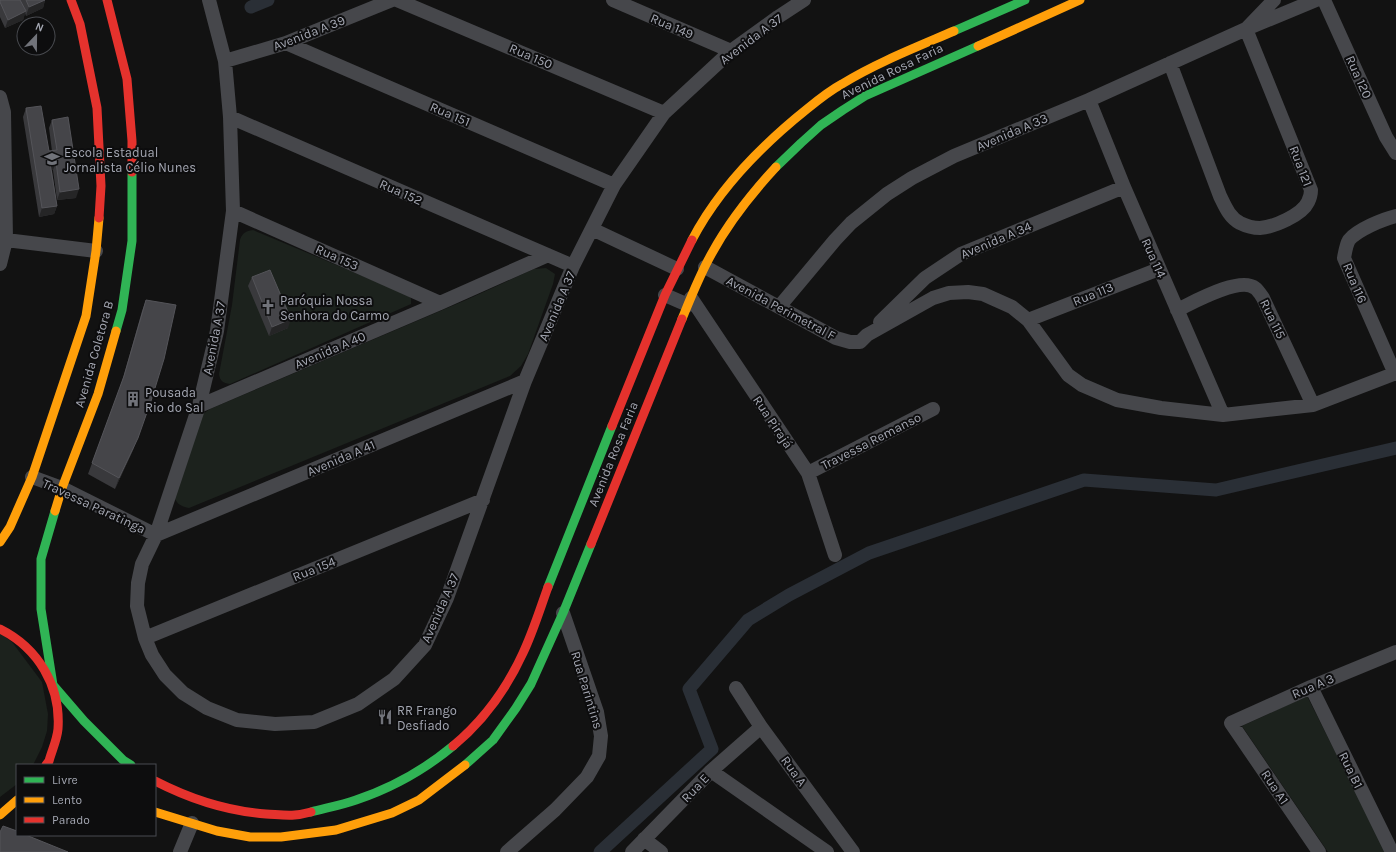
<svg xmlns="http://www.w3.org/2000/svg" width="1396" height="852" viewBox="0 0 1396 852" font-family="Karla,sans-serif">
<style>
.green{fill:#1c221d}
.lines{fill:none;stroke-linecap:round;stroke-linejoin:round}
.canal{stroke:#2a2f36;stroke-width:13}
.street{stroke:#46474b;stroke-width:14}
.fast{stroke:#30b455;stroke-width:9}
.slow{stroke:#ff9f0a;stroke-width:9}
.jam{stroke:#e5322d;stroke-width:9}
.wall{fill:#39393c}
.shaded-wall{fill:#252526}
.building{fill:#454549;stroke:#545459}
.labels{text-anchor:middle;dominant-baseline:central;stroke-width:4;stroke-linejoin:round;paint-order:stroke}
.street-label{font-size:13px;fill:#a4a7b2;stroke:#0d0d0e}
.poi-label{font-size:13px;fill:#a4a7b2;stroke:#0d0d0e;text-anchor:start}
</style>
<rect width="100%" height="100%" fill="#121212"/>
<path class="green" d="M253,230l157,66 1,3v5l-181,80c-7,-1 -10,-3 -11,-10l13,-69 8,-65c2,-7 6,-9 13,-10z
M546,268l9,6 -2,10 -25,70 -7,12 -11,10 -321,132c-10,-2 -13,-5 -16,-14l30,-80 7,-5 256,-109 68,-31z
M0,633l12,9 30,40 6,32 -1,17 -5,16 -9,18h-16v19l-17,13z
M1307,696l79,156h-58l-86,-126z"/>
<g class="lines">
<path class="canal" d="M251,7l17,-7
M600,852l112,-103 -23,-60 59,-69 41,-25 80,-42 215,-73 132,10 180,-42"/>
<path class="street" d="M209,0l16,61 5,56 3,94 -16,120 -18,75 -43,129 -14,29 -4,19 -1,23 8,32 7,17 13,20 18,18 24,15 30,12 38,4 39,-2 44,-18 36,-25 31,-34 22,-47 78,-217 48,-115 41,-81 50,-72 67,-62 47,-34 26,-17
M397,0l267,113
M613,0l118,51
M1324,0l62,137 10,16
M286,43l328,142
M225,61l61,-18 106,-43
M1170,63l50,133c5,10 9,21 20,27 6,3 13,5 20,5 14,-1 42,-13 48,-26 2,-4 3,-8 3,-12l-65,-161 70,-29
M0,97l4,15 2,128 -6,24
M1089,100l35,87 99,228
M230,117l343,149
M233,211l207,92
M592,229l85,40
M6,240l90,11
M705,267l131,71 14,4h10l7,-7 66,-37 16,-5 19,-1 15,2 29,13 16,13 40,55 14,10 35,15 44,8 62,7 90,-10 83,-32
M665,295l23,10
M691,298l117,175 27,82
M779,307l56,-67 16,-17 36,-29 25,-16 42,-22 135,-56 157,-71 28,-29
M1177,310c17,-8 63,-34 78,-22 3,2 6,7 8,10l50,107
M1028,320l131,-51
M880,322l45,-44 36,-24 163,-67
M1395,374l-51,-116c1,-5 2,-13 5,-18 8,-10 34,-21 47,-24
M199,406l241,-103 108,-48
M808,473l125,-64
M32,477l30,11 94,47 369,-154
M145,638l338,-138
M1311,687l81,165
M736,688l25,39 92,125
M711,771l116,81
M644,839l17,13
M180,852l12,-29
M507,852l48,-42 32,-33 12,-21 2,-20 -4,-24 -34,-99
M632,852l79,-81 50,-44
M1319,852l-88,-129 80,-36 85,-35"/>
<path class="fast" d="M954,31l71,-31
M776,167l25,-24 20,-18 22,-15 22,-14 113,-50
M116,331l6,-21 10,-69v-69
M55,511l-14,48v50l12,76 31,36 39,39 8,5
M548,587l64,-161
M465,765l28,-25 23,-32 15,-24 32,-71 28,-69
M311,812c15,-4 31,-7 45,-12 36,-12 68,-30 97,-54"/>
<path class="slow" d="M978,46l102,-46
M692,240c27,-52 70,-95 115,-131 11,-9 22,-18 35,-25 34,-21 75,-37 112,-53
M682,319c9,-22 18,-45 30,-66 17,-31 40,-60 64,-86
M55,511l7,-23 36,-94 18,-63
M0,542l10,-15 22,-50 54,-161 10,-65 3,-33
M155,812l62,19 33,6h31l55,-7 56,-17 27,-13 46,-35
M0,815l17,-15"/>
<path class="jam" d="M71,0l9,24 17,84 4,78 -2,32
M107,0l20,79 5,62v31
M612,426l53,-131 27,-55
M591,544l91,-225
M0,629c38,19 61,57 58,100 -1,11 -6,21 -9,32l-3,4
M453,746c30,-25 54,-58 70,-93 10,-21 17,-44 25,-66
M155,781c35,18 71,30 111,33 18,1 27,3 45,-2"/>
</g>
<path class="wall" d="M0,0h45l-2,8 -17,8 -1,-3 -2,7 -18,8 -5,-11z
M26,108l23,43h3l-3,-23 3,-8 24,78 -19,2 -4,-30h-1l5,36 -3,8 -15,3 -16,-100z
M252,277l36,51 -19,8 -21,-50z
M146,300l-12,148 -19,41 -27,-15 33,-89 21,-74z"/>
<path class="shaded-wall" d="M45,0l-2,8 -17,8 3,-9z
M26,11l-3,9 -18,8 3,-8z
M56,162l-3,8 -6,1 3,-8z
M79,189l-3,9 -19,2 3,-8z
M57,206l-3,8 -15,3 3,-9z
M291,319l-3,9 -19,8 3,-9z
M151,401l-17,47 -19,41 4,-11z"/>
<path class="building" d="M0,0h20l6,11 -18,9 -8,-18z
M26,0h19l-16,7z
M41,106l8,45 8,-1 -5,-30 16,-3 11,72 -19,3 -4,-30 -6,1 7,43 -15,2 -16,-100z
M270,270l21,49 -19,8 -20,-50z
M146,300l30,5 -12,54 -13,42 -13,37 -19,40 -27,-15 32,-87z
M3,826l14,5v4h9l42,17h-68v-20z"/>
<defs>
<g id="school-bare" transform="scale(1.2)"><path d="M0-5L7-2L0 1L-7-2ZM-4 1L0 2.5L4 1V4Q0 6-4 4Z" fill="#71737a" stroke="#0d0d0e" stroke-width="2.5" paint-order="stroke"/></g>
<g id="church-bare" transform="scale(1.2)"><path d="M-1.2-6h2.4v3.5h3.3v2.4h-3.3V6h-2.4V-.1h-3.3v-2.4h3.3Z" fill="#71737a" stroke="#0d0d0e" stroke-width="2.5" paint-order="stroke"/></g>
<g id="building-bare" transform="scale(1.2)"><path d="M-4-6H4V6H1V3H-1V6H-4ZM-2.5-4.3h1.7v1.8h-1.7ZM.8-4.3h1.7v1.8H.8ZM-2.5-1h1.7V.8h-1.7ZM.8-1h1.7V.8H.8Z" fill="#71737a" stroke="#0d0d0e" stroke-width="2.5" paint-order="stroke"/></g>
<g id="restaurant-bare" transform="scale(1.2)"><path d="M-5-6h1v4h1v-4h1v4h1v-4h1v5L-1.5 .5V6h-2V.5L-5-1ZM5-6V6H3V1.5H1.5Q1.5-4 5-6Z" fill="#71737a" stroke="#0d0d0e" stroke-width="2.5" paint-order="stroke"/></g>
</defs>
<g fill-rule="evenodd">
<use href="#school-bare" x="52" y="159"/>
<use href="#church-bare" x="268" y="307"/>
<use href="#building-bare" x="133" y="399"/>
<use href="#restaurant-bare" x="385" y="717"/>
</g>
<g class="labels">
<g class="street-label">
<text transform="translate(672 26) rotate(23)">Rua 149</text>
<text transform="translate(309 33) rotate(-21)">Avenida A 39</text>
<text transform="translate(751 39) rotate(-37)">Avenida A 37</text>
<text transform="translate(531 56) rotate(23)">Rua 150</text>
<text transform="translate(892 71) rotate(-26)">Avenida Rosa Faria</text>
<text transform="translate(1359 77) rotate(66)">Rua 120</text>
<text transform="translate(450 114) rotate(23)">Rua 151</text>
<text transform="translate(1012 132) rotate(-23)">Avenida A 33</text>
<text transform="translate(1301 166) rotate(69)">Rua 121</text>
<text transform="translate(401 192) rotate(24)">Rua 152</text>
<text transform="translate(996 240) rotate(-23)">Avenida A 34</text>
<text transform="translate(337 257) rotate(24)">Rua 153</text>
<text transform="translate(1154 258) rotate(66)">Rua 114</text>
<text transform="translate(1355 283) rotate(67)">Rua 116</text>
<text transform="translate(1093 294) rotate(-22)">Rua 113</text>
<text transform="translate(557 306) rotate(-67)">Avenida A 37</text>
<text transform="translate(781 308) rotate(28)">Avenida Perimetral F</text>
<text transform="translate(1273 319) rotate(64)">Rua 115</text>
<text transform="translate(214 338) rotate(-79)">Avenida A 37</text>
<text transform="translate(330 350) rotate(-23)">Avenida A 40</text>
<text transform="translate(94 354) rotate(-74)">Avenida Coletora B</text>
<text transform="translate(773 422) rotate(56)">Rua Pirajá</text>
<text transform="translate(871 441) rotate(-27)">Travessa Remanso</text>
<text transform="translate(613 454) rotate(-68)">Avenida Rosa Faria</text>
<text transform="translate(341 458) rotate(-23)">Avenida A 41</text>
<text transform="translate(94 506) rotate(25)">Travessa Paratinga</text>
<text transform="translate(314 569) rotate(-22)">Rua 154</text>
<text transform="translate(440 608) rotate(-66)">Avenida A 37</text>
<text transform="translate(1313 686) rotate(-23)">Rua A 3</text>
<text transform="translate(587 690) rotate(73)">Rua Parintins</text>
<text transform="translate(1351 770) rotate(64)">Rua B1</text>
<text transform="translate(794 771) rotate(54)">Rua A</text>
<text transform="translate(1275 787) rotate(56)">Rua A1</text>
<text transform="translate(695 788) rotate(-46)">Rua E</text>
</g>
<g class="poi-label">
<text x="64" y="152">Escola Estadual<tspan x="64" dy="15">Jornalista Célio Nunes</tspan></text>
<text x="280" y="300">Paróquia Nossa<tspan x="280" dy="15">Senhora do Carmo</tspan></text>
<text x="145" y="392">Pousada<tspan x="145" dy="15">Rio do Sal</tspan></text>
<text x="397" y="710">RR Frango<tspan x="397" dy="15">Desfiado</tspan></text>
</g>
</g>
<rect x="16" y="764" width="140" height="72" fill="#0d0d0e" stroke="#494b50"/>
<rect x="24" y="777" width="20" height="6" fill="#30b455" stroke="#494b50"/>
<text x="52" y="784" font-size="12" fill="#a4a7b2">Livre</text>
<rect x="24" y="797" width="20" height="6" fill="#ff9f0a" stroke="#494b50"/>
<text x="52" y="804" font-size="12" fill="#a4a7b2">Lento</text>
<rect x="24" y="817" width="20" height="6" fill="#e5322d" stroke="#494b50"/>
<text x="52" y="824" font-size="12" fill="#a4a7b2">Parado</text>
<g transform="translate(36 36) rotate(22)"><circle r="19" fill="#0d0d0e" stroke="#494b50"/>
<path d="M0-3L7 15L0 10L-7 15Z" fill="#71737a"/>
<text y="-6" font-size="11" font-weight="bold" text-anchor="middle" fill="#a4a7b2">N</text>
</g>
</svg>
